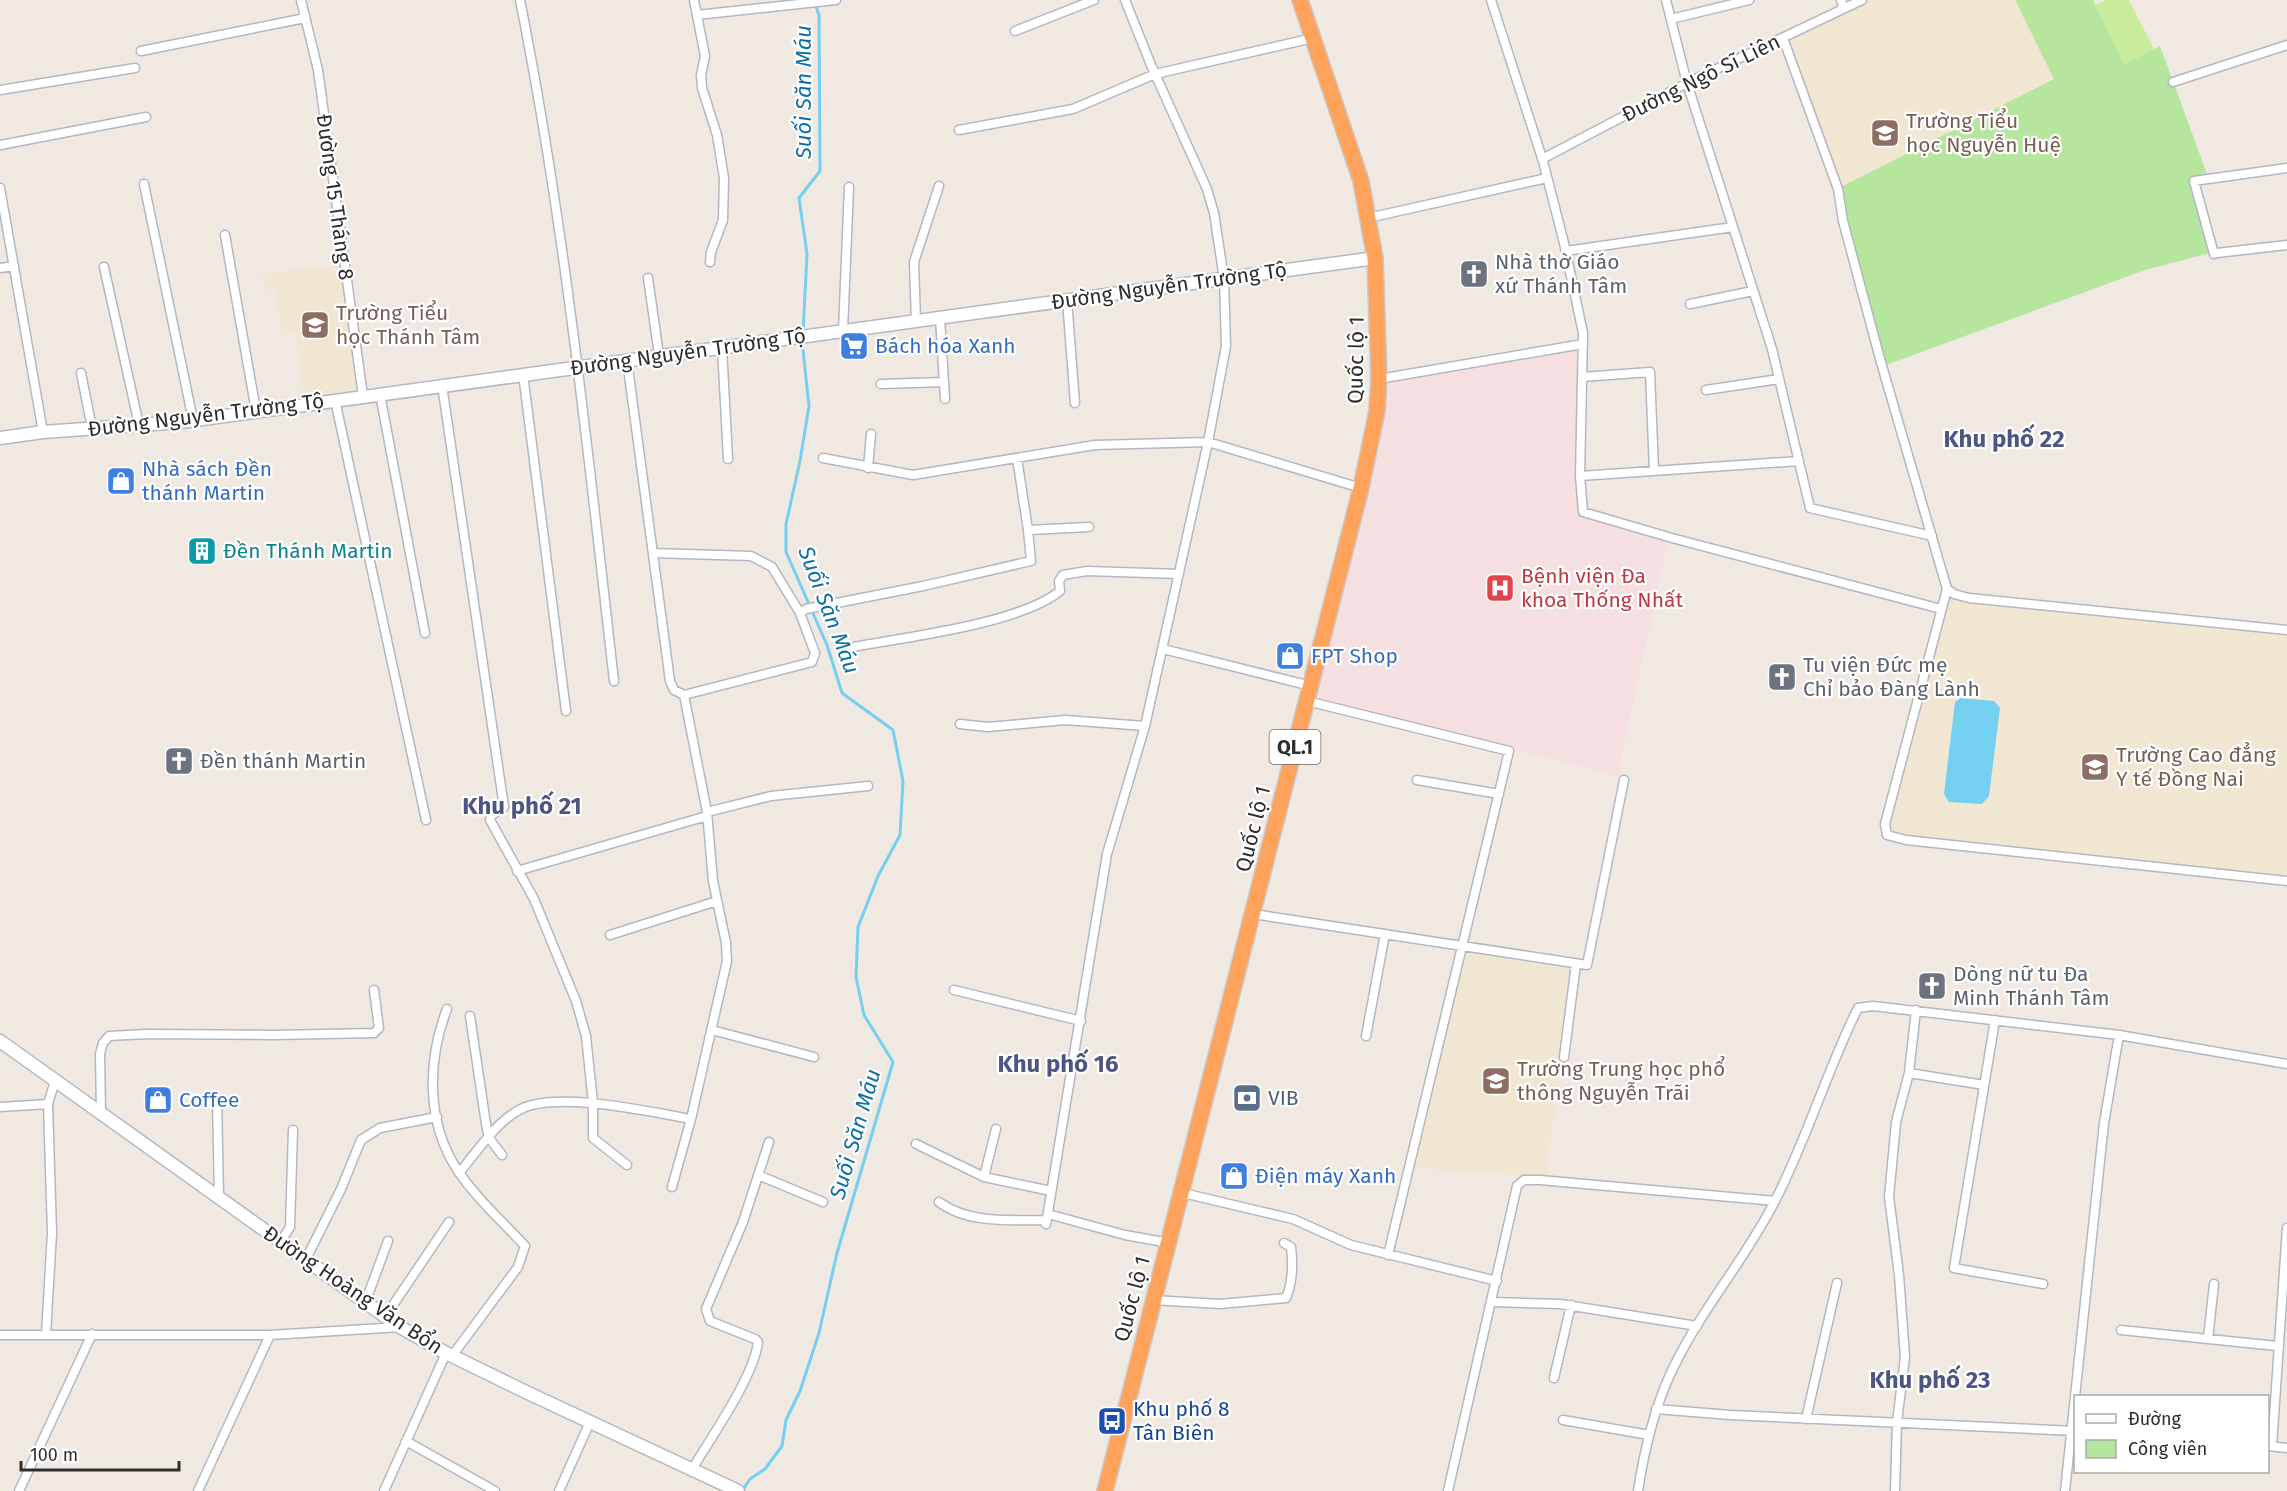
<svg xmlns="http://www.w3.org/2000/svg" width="2287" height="1491" viewBox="0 0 2287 1491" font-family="'Fira Sans',sans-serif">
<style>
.education{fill:#f0e6d1}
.medical{fill:#f5dfe0}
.green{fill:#b6e59e}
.pitch{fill:#c9ec9a}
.water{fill:#75cff0}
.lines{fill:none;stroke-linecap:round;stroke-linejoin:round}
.stream{stroke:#75cff0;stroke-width:3}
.street-casing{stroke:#b4b7c1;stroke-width:11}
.secondary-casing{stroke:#b4b7c1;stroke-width:15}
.highway-casing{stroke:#c9c9c9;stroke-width:18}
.street{stroke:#fff;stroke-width:8}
.secondary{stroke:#fff;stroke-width:12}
.highway{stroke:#ffa35c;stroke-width:15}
.labels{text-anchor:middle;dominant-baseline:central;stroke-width:4.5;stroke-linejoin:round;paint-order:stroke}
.shield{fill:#fff;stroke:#6d6d6d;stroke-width:1.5}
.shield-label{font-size:20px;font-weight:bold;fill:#2e2e2e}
.street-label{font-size:21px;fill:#2e2e2e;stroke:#fff}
.education-label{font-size:21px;fill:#785e54;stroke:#fff;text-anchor:start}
.worship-label{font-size:21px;fill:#5b616d;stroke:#fff;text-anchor:start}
.shop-label{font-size:21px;fill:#366cbe;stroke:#fff;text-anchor:start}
.culture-label{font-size:21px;fill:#0d838f;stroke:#fff;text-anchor:start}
.health-label{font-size:21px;fill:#be3a42;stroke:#fff;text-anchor:start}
.service-label{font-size:21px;fill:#4e5e75;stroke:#fff;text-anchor:start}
.transit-label{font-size:21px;fill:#164399;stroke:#fff;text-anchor:start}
.water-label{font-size:22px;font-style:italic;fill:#0d6fa3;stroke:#fff}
.quarter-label{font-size:24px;font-weight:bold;fill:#4d5680;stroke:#fff}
</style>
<rect width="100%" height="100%" fill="#efe9e1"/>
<path class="education" d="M1871,0h144l39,79 -213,108 -54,-147z
M341,266l17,124 -54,8 -9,-65 -14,2 -5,-46 -12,1 -2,-17z
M1949,595l338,39v244l-397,-46 -1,-8z
M1466,950l105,17 -24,210 -134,-9z"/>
<path class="medical" d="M1579,348l-3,127 3,38 89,28 -47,218v18l-307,-78 70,-317z"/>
<path class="green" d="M2015,0h78l31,64 36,-18 47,128 -16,5 -1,7 20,67 -65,17 -259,95 -39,-145 -6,-33 213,-108z"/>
<path class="pitch" d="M2106,0h23l25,49 -30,15 -29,-59z"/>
<path class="water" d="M1961,698l33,3 6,7 -11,88 -7,8 -33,-2 -5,-8 11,-92z"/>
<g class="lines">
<path class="stream" d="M803,334l4,-80 -8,-56 21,-27 -1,-156 -4,-11
M742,1491l8,-12 15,-10 17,-23 4,-26 14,-29 19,-58 18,-80 56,-191 -29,-47 -8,-38 2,-50 20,-51 22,-41 3,-54 -10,-51 -51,-37 -15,-48 -41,-93v-28l14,-63 9,-55 -7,-65"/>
<g class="street-casing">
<path id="street" d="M301,0l17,70 45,326
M520,0c45,225 68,454 94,681
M694,0l11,56 -4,19 1,13 15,47 7,43 -1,42 -12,32 -1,10
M1491,0l52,161 21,82 19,90 -3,143 3,36 89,26 269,71
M1666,0l21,83 85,266 38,159 122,28
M1841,0l3,8
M697,15l139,-15
M1671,19l78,-19
M1015,31l79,-31
M1783,38l55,151 5,32 37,138 67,230 -62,235 2,11 19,5 381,41
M141,51l164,-33
M2173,82l114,-37
M0,90l135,-22
M959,130l114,-21 82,-35 158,-36
M0,145l146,-28
M1542,159l145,-76 175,-83
M144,184l49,236
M0,188l43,244
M1368,218l179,-40
M225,235l31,176
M1566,251l167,-24
M2217,253l70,-8
M2214,254l-20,-73 93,-13
M104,267l35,158
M0,268l14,-2
M648,278l11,77
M1067,300l8,103
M1690,304l63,-13
M940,318l5,81
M916,321l-2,-59 25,-76
M843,331l6,-144
M722,347l6,112
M627,360l43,321 4,9 10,5 23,117 6,69 13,62 1,18 -36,158 -19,68
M81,373l11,55
M523,374l43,337
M1582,377l68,-5 4,99
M1379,379l204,-35
M881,384l63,-2
M442,385l62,422 -12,8 -2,5 44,79 42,102 10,35 7,67v35l34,27
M1706,390l73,-11
M380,394l45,239
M335,400l91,420
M823,458l90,17 182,-30 113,-3 153,46
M1017,458l11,72
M868,468l3,-34
M1580,476l219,-15
M653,553l98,3 21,11 28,46
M1947,589l7,5 15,4 318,32
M842,649c56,-11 176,-24 218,-58l-1,-10 4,-6 24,-4 92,3
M1163,649l148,37
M684,695l128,-33 3,-9 -15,-40 6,-4 117,-23 108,-25 -3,-31 61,-3
M1307,701l202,50 -121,504
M960,724l28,3 77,-7 80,6
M1417,780l82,14
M707,812l64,-16 97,-10
M517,871l190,-55
M1253,914l334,51 37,-185
M610,935l107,-34
M954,990l127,31
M447,1009c-20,52 -21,114 11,162 18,27 45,51 67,75l-7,21 -66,89
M470,1016l16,108 3,14 13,17
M1995,1020l-41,248 89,16
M712,1030l102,27
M1366,1036l19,-102
M1564,1057l12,-93
M1909,1073l75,12
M217,1097l2,101
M0,1107l48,-3
M101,1114l-1,-60 3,-11 6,-7 38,-2 126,1 101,-2 5,-5 -5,-38
M916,1144l68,33 67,14
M459,1173c17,-20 36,-50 60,-63 35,-20 132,2 172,9
M758,1175l65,27
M984,1177l12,-48
M1183,1193l110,26 58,26 146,36
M939,1202c29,22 73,18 108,18
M1048,1214l77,21 44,8
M1046,1224l61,-370 38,-128 63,-284 18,-96 -2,-67 -10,-66 -7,-24 -56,-124 -26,-65
M280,1243l10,-16 3,-97
M305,1261l36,-72 20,-49 19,-12 57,-11
M1153,1300l67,4 66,-6c7,-16 7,-34 5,-51l-7,-4
M1492,1302l68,2 137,22
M365,1303l23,-62
M385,1317l64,-95
M2121,1330l156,16
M46,1334l6,-101 -4,-129 7,-23
M0,1335h270l130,-8
M2208,1339l6,-55
M1554,1378l17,-73
M1656,1409l74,6 345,16
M1806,1419l31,-136
M1563,1420l86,15
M406,1441l89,50
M2268,1446l19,2
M2272,1446l15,-218
M691,1471c19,-32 63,-94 67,-129l-3,-3 -45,-18 -4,-12 37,-87 26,-80
M19,1491l73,-157
M198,1491l72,-156
M384,1491l62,-138
M559,1491l31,-69
M1448,1491l69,-305 7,-6h16l235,21
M1638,1491c6,-39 15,-78 31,-114 28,-63 75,-115 106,-176 32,-62 52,-131 83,-193l15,-2 246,29 168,29
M1895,1491l2,-69 8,-65 -6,-82 -10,-78 7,-75 13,-49 7,-63
M2065,1491l39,-368 15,-88"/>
</g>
<g class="secondary-casing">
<path id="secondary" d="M0,438l43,-6 138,-10 1194,-164
M0,1041l400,286 46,26 82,40 210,98"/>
</g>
<g class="highway-casing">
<path id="highway" d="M1105,1491l256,-1003 16,-77 2,-32 -4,-121 -14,-77 -61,-181"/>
</g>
<use href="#street" class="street"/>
<use href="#secondary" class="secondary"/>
<use href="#highway" class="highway"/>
</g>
<defs>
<g id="school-square" transform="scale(1.5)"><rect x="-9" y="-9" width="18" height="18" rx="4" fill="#8d6e63" stroke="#fff"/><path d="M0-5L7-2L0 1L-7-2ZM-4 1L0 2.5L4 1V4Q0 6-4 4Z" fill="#fff"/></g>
<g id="church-square" transform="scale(1.5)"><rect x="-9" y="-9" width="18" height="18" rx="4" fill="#6b7280" stroke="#fff"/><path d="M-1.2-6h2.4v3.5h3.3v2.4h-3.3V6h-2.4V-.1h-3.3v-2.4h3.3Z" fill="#fff"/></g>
<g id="supermarket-square" transform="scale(1.5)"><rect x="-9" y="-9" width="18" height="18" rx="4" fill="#3f7fe0" stroke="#fff"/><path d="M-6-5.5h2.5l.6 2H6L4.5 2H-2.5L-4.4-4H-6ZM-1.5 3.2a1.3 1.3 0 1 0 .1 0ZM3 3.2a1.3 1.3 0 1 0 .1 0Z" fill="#fff"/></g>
<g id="shop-square" transform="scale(1.5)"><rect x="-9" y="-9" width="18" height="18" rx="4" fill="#3f7fe0" stroke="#fff"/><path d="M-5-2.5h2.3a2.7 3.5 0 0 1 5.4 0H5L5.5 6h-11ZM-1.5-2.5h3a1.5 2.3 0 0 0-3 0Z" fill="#fff"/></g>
<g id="building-square" transform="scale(1.5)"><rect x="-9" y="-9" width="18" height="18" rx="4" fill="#0f9aa8" stroke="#fff"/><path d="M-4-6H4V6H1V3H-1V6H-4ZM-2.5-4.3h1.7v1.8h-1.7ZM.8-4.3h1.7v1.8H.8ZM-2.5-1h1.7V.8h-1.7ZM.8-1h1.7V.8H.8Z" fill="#fff"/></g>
<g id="hospital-square" transform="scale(1.5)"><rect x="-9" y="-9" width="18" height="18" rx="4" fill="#e0444e" stroke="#fff"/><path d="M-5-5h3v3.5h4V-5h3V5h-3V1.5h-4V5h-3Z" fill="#fff"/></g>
<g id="university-square" transform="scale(1.5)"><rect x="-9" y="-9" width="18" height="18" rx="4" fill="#8d6e63" stroke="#fff"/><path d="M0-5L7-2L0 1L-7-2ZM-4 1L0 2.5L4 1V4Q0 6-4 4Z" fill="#fff"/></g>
<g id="bank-square" transform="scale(1.5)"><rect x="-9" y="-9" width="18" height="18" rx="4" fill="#5c6f8a" stroke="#fff"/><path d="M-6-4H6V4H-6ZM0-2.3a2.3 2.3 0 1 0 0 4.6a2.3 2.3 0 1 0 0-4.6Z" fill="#fff"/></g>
<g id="bus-square" transform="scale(1.5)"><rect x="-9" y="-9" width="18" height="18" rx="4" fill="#1a4fb4" stroke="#fff"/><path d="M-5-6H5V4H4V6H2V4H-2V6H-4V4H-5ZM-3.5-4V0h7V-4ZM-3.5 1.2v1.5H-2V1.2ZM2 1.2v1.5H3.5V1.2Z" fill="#fff"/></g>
</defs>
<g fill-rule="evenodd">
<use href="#school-square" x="1885" y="133"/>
<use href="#church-square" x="1474" y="274"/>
<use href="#school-square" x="315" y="325"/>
<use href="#supermarket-square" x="854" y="346"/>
<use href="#shop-square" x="121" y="481"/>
<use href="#building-square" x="202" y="551"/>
<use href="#hospital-square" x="1500" y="588"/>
<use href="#shop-square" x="1290" y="656"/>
<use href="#church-square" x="1782" y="677"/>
<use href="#church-square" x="179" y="761"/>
<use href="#university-square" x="2095" y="767"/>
<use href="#church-square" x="1932" y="986"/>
<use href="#school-square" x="1496" y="1081"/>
<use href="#bank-square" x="1247" y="1098"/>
<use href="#shop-square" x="158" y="1100"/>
<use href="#shop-square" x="1234" y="1176"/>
<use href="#bus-square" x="1112" y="1421"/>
</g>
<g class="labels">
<rect class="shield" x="1269.5" y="730" width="51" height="34" rx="4.5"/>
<g class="shield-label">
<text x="1295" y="747">QL.1</text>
</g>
<g class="street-label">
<text transform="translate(1701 78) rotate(-26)">Đường Ngô Sĩ Liên</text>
<text transform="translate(335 197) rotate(82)">Đường 15 Tháng 8</text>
<text transform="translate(1169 286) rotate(-8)">Đường Nguyễn Trường Tộ</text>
<text transform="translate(688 352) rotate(-8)">Đường Nguyễn Trường Tộ</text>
<text transform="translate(1356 360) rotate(-89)">Quốc lộ 1</text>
<text transform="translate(206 415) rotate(-7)">Đường Nguyễn Trường Tộ</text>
<text transform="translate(1253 829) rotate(-76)">Quốc lộ 1</text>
<text transform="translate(353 1290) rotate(34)">Đường Hoàng Văn Bổn</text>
<text transform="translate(1132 1299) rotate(-75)">Quốc lộ 1</text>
</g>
<g class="education-label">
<text x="1906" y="121">Trường Tiểu<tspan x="1906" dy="24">học Nguyễn Huệ</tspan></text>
<text x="336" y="313">Trường Tiểu<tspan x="336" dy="24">học Thánh Tâm</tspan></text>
<text x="2116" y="755">Trường Cao đẳng<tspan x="2116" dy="24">Y tế Đồng Nai</tspan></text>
<text x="1517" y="1069">Trường Trung học phổ<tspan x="1517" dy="24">thông Nguyễn Trãi</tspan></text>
</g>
<g class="worship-label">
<text x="1495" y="262">Nhà thờ Giáo<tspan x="1495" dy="24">xứ Thánh Tâm</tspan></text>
<text x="1803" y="665">Tu viện Đức mẹ<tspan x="1803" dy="24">Chỉ bảo Đàng Lành</tspan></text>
<text x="200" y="761">Đền thánh Martin</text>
<text x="1953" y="974">Dòng nữ tu Đa<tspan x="1953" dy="24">Minh Thánh Tâm</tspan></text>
</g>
<g class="shop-label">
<text x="875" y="346">Bách hóa Xanh</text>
<text x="142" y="469">Nhà sách Đền<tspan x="142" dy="24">thánh Martin</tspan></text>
<text x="1311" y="656">FPT Shop</text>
<text x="179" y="1100">Coffee</text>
<text x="1255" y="1176">Điện máy Xanh</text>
</g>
<g class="culture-label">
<text x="223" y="551">Đền Thánh Martin</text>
</g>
<g class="health-label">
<text x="1521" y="576">Bệnh viện Đa<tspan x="1521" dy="24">khoa Thống Nhất</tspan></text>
</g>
<g class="service-label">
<text x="1268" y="1098">VIB</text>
</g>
<g class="transit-label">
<text x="1133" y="1409">Khu phố 8<tspan x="1133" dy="24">Tân Biên</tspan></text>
</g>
<g class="water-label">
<text transform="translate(803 92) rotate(-90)">Suối Săn Máu</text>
<text transform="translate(829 610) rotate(69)">Suối Săn Máu</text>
<text transform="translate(855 1134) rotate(-74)">Suối Săn Máu</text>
</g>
<g class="quarter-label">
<text x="2004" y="439">Khu phố 22</text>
<text x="522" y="806">Khu phố 21</text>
<text x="1058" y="1064">Khu phố 16</text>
<text x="1930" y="1380">Khu phố 23</text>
</g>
</g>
<rect x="2074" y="1395" width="195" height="78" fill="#ffffff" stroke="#ababab" stroke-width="1.5"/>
<rect x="2086" y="1414" width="30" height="9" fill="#ffffff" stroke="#ababab" stroke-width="1.5"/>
<text x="2128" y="1425" font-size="18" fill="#2e2e2e">Đường</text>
<rect x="2086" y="1440" width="30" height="18" fill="#b6e59e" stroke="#ababab" stroke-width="1.5"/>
<text x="2128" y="1455" font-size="18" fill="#2e2e2e">Công viên</text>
<path d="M21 1461v9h158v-9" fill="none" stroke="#2e2e2e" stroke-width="3"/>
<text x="30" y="1461" font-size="18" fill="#2e2e2e" stroke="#ffffff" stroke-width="4.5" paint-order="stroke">100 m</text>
</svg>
